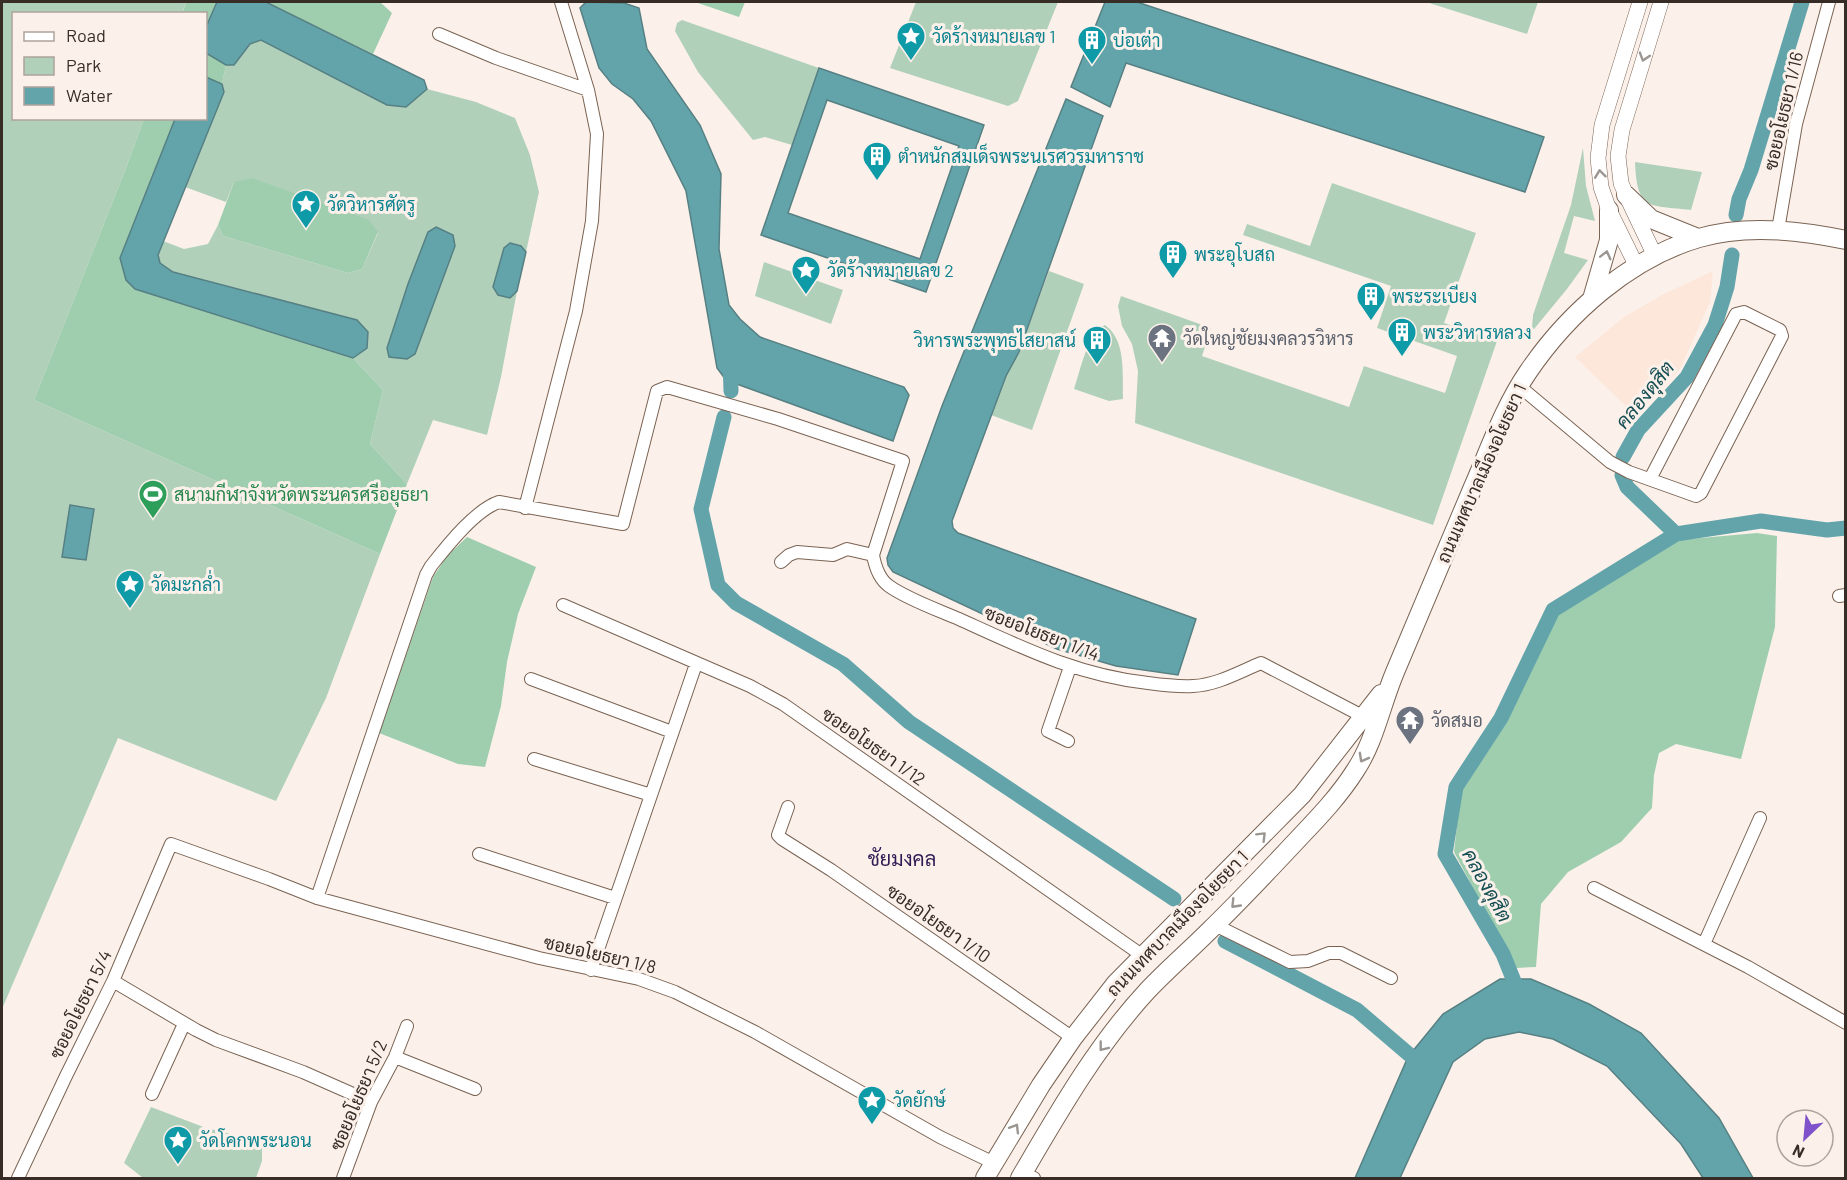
<svg xmlns="http://www.w3.org/2000/svg" width="1847" height="1180" viewBox="0 0 1847 1180" font-family="Barlow,Sarabun,sans-serif">
<style>
.built{fill:#fce7da}
.green{fill:#b0d0ba}
.forest{fill:#9fceaf}
.water{fill:#63a4ab;stroke:#568083;stroke-width:1.5;fill-rule:evenodd}
.lines{fill:none;stroke-linecap:round;stroke-linejoin:round}
.canal{stroke:#63a4ab;stroke-width:15}
.minor-casing{stroke:#7a6353;stroke-width:14}
.tertiary-casing{stroke:#7a6353;stroke-width:16}
.secondary-casing{stroke:#7a6353;stroke-width:20}
.minor{stroke:#fff;stroke-width:12}
.tertiary{stroke:#fff;stroke-width:15}
.secondary{stroke:#fff;stroke-width:18}
.oneway{stroke:#9b9692}
.labels{text-anchor:middle;dominant-baseline:central;stroke-width:6;stroke-linejoin:round;paint-order:stroke}
.culture-label{font-size:18px;fill:#0d838f;stroke:#fcf1ea;text-anchor:start}
.street-label{font-size:18px;fill:#372d26;stroke:#fcf1ea}
.worship-label{font-size:18px;fill:#5b616d;stroke:#fcf1ea;text-anchor:start}
.leisure-label{font-size:18px;fill:#27864d;stroke:#fcf1ea;text-anchor:start}
.water-label{font-size:20px;font-style:italic;fill:#154f54;stroke:#fcf1ea}
.neighbourhood-label{font-size:20px;fill:#311b55;stroke:#fcf1ea}
</style>
<rect width="100%" height="100%" fill="#fcf1ea"/>
<path class="built" d="M1713,271l-3,31 -30,67 -44,47 -61,-59 49,-40 38,-22z"/>
<path class="green" d="M2,2h184l-4,11 -168,1v104l130,1 -18,49 -92,232 346,154 -54,144 -50,103 -158,-63 -116,271z
M916,2h142l-40,99 -10,5 -118,-38z
M1426,2h112l-11,32z
M682,20l137,48 -27,77 -27,-8 -12,3 -55,-68 -23,-41 2,-8z
M261,40l126,65 19,2 21,-18 49,13 39,16 15,37 9,37 -13,60 -5,-6 -23,49 12,2 7,-6 -16,86 -14,58 -54,-15 -26,64 -37,-40 13,-54 -30,-32 14,-11 -10,-27 -184,-48 -13,-9 -2,-8 5,-14 21,8 24,-5 10,-19 5,11 125,37 14,-4 16,-36 -144,-51 -8,20 -41,-15 39,-95 -2,-8 4,-19h8l17,-21z
M1583,148l3,38 9,35 -21,-5 -10,37 24,7 -21,29 -33,40 -2,-1 1,-13 38,-110z
M1635,162l67,10 -11,38c-43,-5 -54,1 -56,-48z
M1332,183l144,50 -32,90 53,18 -64,184 -298,-102 3,-52 -6,-27 -10,-18 -4,-20 3,-10 90,32 -9,28 147,51 15,-41 81,27 12,-37 -80,-28 14,-42 -148,-51 4,-11 63,22z
M764,262l79,28 -12,34 -76,-28z
M1049,271l35,13 -52,146 -41,-15 15,-39 13,-24z
M1105,325c22,16 17,50 18,74l-14,2 -35,-12c6,-17 14,-58 31,-64z
M151,1107l55,21 56,13v20l-6,17h-113l-19,-15z"/>
<path class="forest" d="M186,2h31l-11,25v-13h-24z
M266,2h114l12,11 -19,41z
M695,2h50l-6,15z
M206,53l20,12 -4,19 -16,-7z
M144,119h31l-55,139 6,22 9,9 218,69 30,32 -13,54 37,40 -27,70 -346,-154 92,-232z
M252,178l117,42 9,12 -16,37 -14,4 -125,-37 -5,-11 16,-43z
M1757,533l20,3 -2,91 -34,132 -65,-15 -17,9 -5,22 -2,33 -31,34 -53,30 -27,32 -5,63 -20,1 -62,-116 7,-62 43,-69 53,-106 121,-75z
M467,537l69,30 -18,47 -11,48 -6,44 -16,61 -27,-3 -79,-31 54,-156 14,-21z"/>
<path class="water" d="M217,2h49l158,78 3,9 -21,18 -19,-2 -126,-65 -11,4 -16,21h-8l-20,-12v-26z
M586,2l38,1 15,5 8,41 53,76 21,49 -2,75 10,56 11,14 20,18 144,50 5,8 -16,46 -167,-61 -9,-12 -31,-177 -35,-70 -18,-22 -21,-15 -13,-16 -19,-60z
M1105,2h32l407,135 -19,55 -399,-129 -16,44 -39,-20z
M819,68l165,57 -58,167 -165,-57zM827,100l132,46 -39,113 -132,-46z
M206,77l16,7 2,8 -66,163 2,8 13,9 184,48 11,12 -1,16 -14,10 -218,-69 -9,-9 -6,-22 55,-139 31,-1z
M1066,99l37,17 -84,236 -13,24 -54,145 1,7 5,5 238,86 -18,56 -62,-9 -59,-17 -164,-77 -5,-7 -1,-7 55,-152z
M436,227l17,8 2,11 -40,108 -8,5 -18,-2 -2,-9 21,-64 20,-52z
M510,243l11,3 5,6 -9,39 -7,7 -12,-3 -5,-8 11,-39z
M70,505l24,4 -8,51 -24,-3z
M1500,979h31l58,25 52,29 78,85 34,60h-50l-22,-34 -74,-78 -54,-27 -34,-7 -34,7 -32,23 -53,116h-45l53,-121 35,-43z"/>
<g class="lines">
<path class="canal" d="M1736,215l3,-16 12,-29 51,-168
M730,361l1,30
M724,417l-23,92 17,76 18,18 107,61 66,58 265,177
M1623,457l15,-27 49,-53 28,-52 12,-38 5,-32
M1622,475l5,12 49,47
M1225,941l132,69 68,58
M1520,996l-17,-42 -58,-100 11,-67 45,-69 52,-108 123,-76 85,-13 66,9 19,-2"/>
<g class="minor-casing">
<path id="minor" d="M561,2l27,88
M439,34l57,24 92,32 9,44 -5,87 -16,90 -51,197
M1778,230l18,-106 33,-122
M1519,386l91,76 19,10 67,24 5,-3 81,-157 -2,-6 -36,-18 -8,2 -86,165
M781,562l8,-7 8,-3 36,3 14,-6 26,6
M1839,596l7,-1
M563,605l187,81 33,18 360,252
M531,679l141,53
M1068,741l-20,-10 22,-64
M534,759l117,36
M788,807l-10,28 4,4 49,31 242,168
M479,854l136,44
M1594,888l154,79 98,56
M317,898l109,-323 5,-9c16,-20 44,-56 68,-64l124,22 34,-133 10,-4 111,32 125,42 -30,94c2,11 6,24 16,31 18,13 49,24 70,33 64,29 118,56 189,64 15,2 30,4 45,3 24,-1 46,-14 68,-23l109,57
M1215,925l75,37 18,-1 21,-8h12l50,25
M1704,944l56,-126
M591,970l105,-306
M113,981l83,49 20,10 87,32 68,30
M395,1057l80,32
M152,1094l32,-70
M1023,1173l11,5
M18,1178l48,-102 47,-95 58,-137 98,35 48,19 222,60 100,21 36,13 80,40 185,105 54,26
M343,1178l28,-76 24,-45 12,-31"/>
</g>
<g class="tertiary-casing">
<path id="tertiary" d="M1655,256l-29,-61 -5,-12 -3,-27 4,-26 39,-128
M1637,267l-28,-57 -8,-23 -3,-29 4,-33 38,-123"/>
</g>
<g class="secondary-casing">
<path id="secondary" d="M1626,195l25,24 47,19
M1592,299l17,-59v-30
M985,1178l56,-93 32,-47 43,-55 186,-188 79,-101
M1020,1178c38,-65 76,-132 128,-188 20,-21 42,-40 62,-60 31,-30 60,-61 89,-92 20,-21 40,-42 56,-67 20,-30 26,-66 40,-99 26,-62 52,-124 78,-185 17,-39 31,-80 55,-115 40,-59 102,-114 171,-134 47,-14 100,-8 147,2"/>
</g>
<use href="#minor" class="minor"/>
<use href="#tertiary" class="tertiary"/>
<use href="#secondary" class="secondary"/>
</g>
<defs><path id="oneway-chevron" d="M-2-3.5L2.5 0L-2 3.5" fill="none" stroke-width="1.6" stroke-linecap="round" stroke-linejoin="round" transform="scale(1.5)"/></defs>
<g class="oneway">
<use href="#oneway-chevron" transform="translate(1644 57) rotate(107)"/>
<use href="#oneway-chevron" transform="translate(1600 174) rotate(-97)"/>
<use href="#oneway-chevron" transform="translate(1606 255) rotate(-76)"/>
<use href="#oneway-chevron" transform="translate(1363 758) rotate(119)"/>
<use href="#oneway-chevron" transform="translate(1262 836) rotate(-45)"/>
<use href="#oneway-chevron" transform="translate(1235 904) rotate(134)"/>
<use href="#oneway-chevron" transform="translate(1103 1047) rotate(128)"/>
<use href="#oneway-chevron" transform="translate(1015 1128) rotate(-59)"/>
</g>
<defs>
<g id="sight-pin" transform="scale(1.5)"><path d="M0 17L-7.5 6A9.5 9.5 0 1 1 7.5 6Z" fill="#0f9aa8" stroke="#fcf1ea"/><path d="M0-6L1.8-2.2L6-1.7L2.9 1.2L3.7 5.4L0 3.3L-3.7 5.4L-2.9 1.2L-6-1.7L-1.8-2.2Z" fill="#fff"/></g>
<g id="building-pin" transform="scale(1.5)"><path d="M0 17L-7.5 6A9.5 9.5 0 1 1 7.5 6Z" fill="#0f9aa8" stroke="#fcf1ea"/><path d="M-4-6H4V6H1V3H-1V6H-4ZM-2.5-4.3h1.7v1.8h-1.7ZM.8-4.3h1.7v1.8H.8ZM-2.5-1h1.7V.8h-1.7ZM.8-1h1.7V.8H.8Z" fill="#fff"/></g>
<g id="temple-pin" transform="scale(1.5)"><path d="M0 17L-7.5 6A9.5 9.5 0 1 1 7.5 6Z" fill="#6b7280" stroke="#fcf1ea"/><path d="M0-6L5-2H3V0L6.5 2.5H4V6H1.5V3h-3V6H-4V2.5H-6.5L-3 0V-2H-5Z" fill="#fff"/></g>
<g id="stadium-pin" transform="scale(1.5)"><path d="M0 17L-7.5 6A9.5 9.5 0 1 1 7.5 6Z" fill="#2e9e5b" stroke="#fcf1ea"/><path d="M0-5a6.5 5 0 1 0 0 10a6.5 5 0 1 0 0-10ZM-3.5-1.8h7v3.6h-7Z" fill="#fff"/></g>
</defs>
<g fill-rule="evenodd">
<use href="#sight-pin" x="911" y="36"/>
<use href="#building-pin" x="1092" y="40"/>
<use href="#building-pin" x="877" y="156"/>
<use href="#sight-pin" x="306" y="204"/>
<use href="#building-pin" x="1173" y="254"/>
<use href="#sight-pin" x="806" y="270"/>
<use href="#building-pin" x="1371" y="296"/>
<use href="#building-pin" x="1402" y="332"/>
<use href="#temple-pin" x="1162" y="338"/>
<use href="#building-pin" x="1097" y="340"/>
<use href="#stadium-pin" x="153" y="494"/>
<use href="#sight-pin" x="130" y="584"/>
<use href="#temple-pin" x="1410" y="720"/>
<use href="#sight-pin" x="872" y="1100"/>
<use href="#sight-pin" x="178" y="1140"/>
</g>
<g class="labels">
<g class="culture-label">
<text x="932" y="36">วัดร้างหมายเลข 1</text>
<text x="1113" y="40">บ่อเต่า</text>
<text x="898" y="156">ตำหนักสมเด็จพระนเรศวรมหาราช</text>
<text x="327" y="204">วัดวิหารศัตรู</text>
<text x="1194" y="254">พระอุโบสถ</text>
<text x="827" y="270">วัดร้างหมายเลข 2</text>
<text x="1392" y="296">พระระเบียง</text>
<text x="1423" y="332">พระวิหารหลวง</text>
<text x="1076" y="340" text-anchor="end">วิหารพระพุทธไสยาสน์</text>
<text x="151" y="584">วัดมะกล่ำ</text>
<text x="893" y="1100">วัดยักษ์</text>
<text x="199" y="1140">วัดโคกพระนอน</text>
</g>
<g class="street-label">
<text transform="translate(1783 111) rotate(-77)">ซอยอโยธยา 1/16</text>
<text transform="translate(1481 473) rotate(-66)">ถนนเทศบาลเมืองอโยธยา 1</text>
<text transform="translate(1042 633) rotate(21)">ซอยอโยธยา 1/14</text>
<text transform="translate(874 746) rotate(35)">ซอยอโยธยา 1/12</text>
<text transform="translate(939 923) rotate(35)">ซอยอโยธยา 1/10</text>
<text transform="translate(1177 923) rotate(-46)">ถนนเทศบาลเมืองอโยธยา 1</text>
<text transform="translate(600 954) rotate(13)">ซอยอโยธยา 1/8</text>
<text transform="translate(80 1004) rotate(-64)">ซอยอโยธยา 5/4</text>
<text transform="translate(358 1095) rotate(-67)">ซอยอโยธยา 5/2</text>
</g>
<g class="worship-label">
<text x="1183" y="338">วัดใหญ่ชัยมงคลวรวิหาร</text>
<text x="1431" y="720">วัดสมอ</text>
</g>
<g class="leisure-label">
<text x="174" y="494">สนามกีฬาจังหวัดพระนครศรีอยุธยา</text>
</g>
<g class="water-label">
<text transform="translate(1644 394) rotate(-51)">คลองดุสิต</text>
<text transform="translate(1488 885) rotate(61)">คลองดุสิต</text>
</g>
<g class="neighbourhood-label">
<text x="902" y="858">ชัยมงคล</text>
</g>
</g>
<rect width="1847" height="1180" fill="none" stroke="#372d26" stroke-width="6"/>
<rect x="12" y="12" width="195" height="108" fill="#fcf1ea" stroke="#ada39c" stroke-width="1.5"/>
<rect x="24" y="32" width="30" height="9" fill="#ffffff" stroke="#ada39c" stroke-width="1.5"/>
<text x="66" y="42" font-size="18" fill="#372d26">Road</text>
<rect x="24" y="57" width="30" height="18" fill="#b0d0ba" stroke="#ada39c" stroke-width="1.5"/>
<text x="66" y="72" font-size="18" fill="#372d26">Park</text>
<rect x="24" y="87" width="30" height="18" fill="#63a4ab" stroke="#ada39c" stroke-width="1.5"/>
<text x="66" y="102" font-size="18" fill="#372d26">Water</text>
<g transform="translate(1805 1138) rotate(206)"><circle r="28" fill="#fcf1ea" stroke="#ada39c" stroke-width="1.5"/>
<path d="M0-4.5L10 22L0 15L-10 22Z" fill="#7f51ca"/>
<text y="-9" font-size="16" font-weight="bold" text-anchor="middle" fill="#372d26">N</text>
</g>
</svg>
